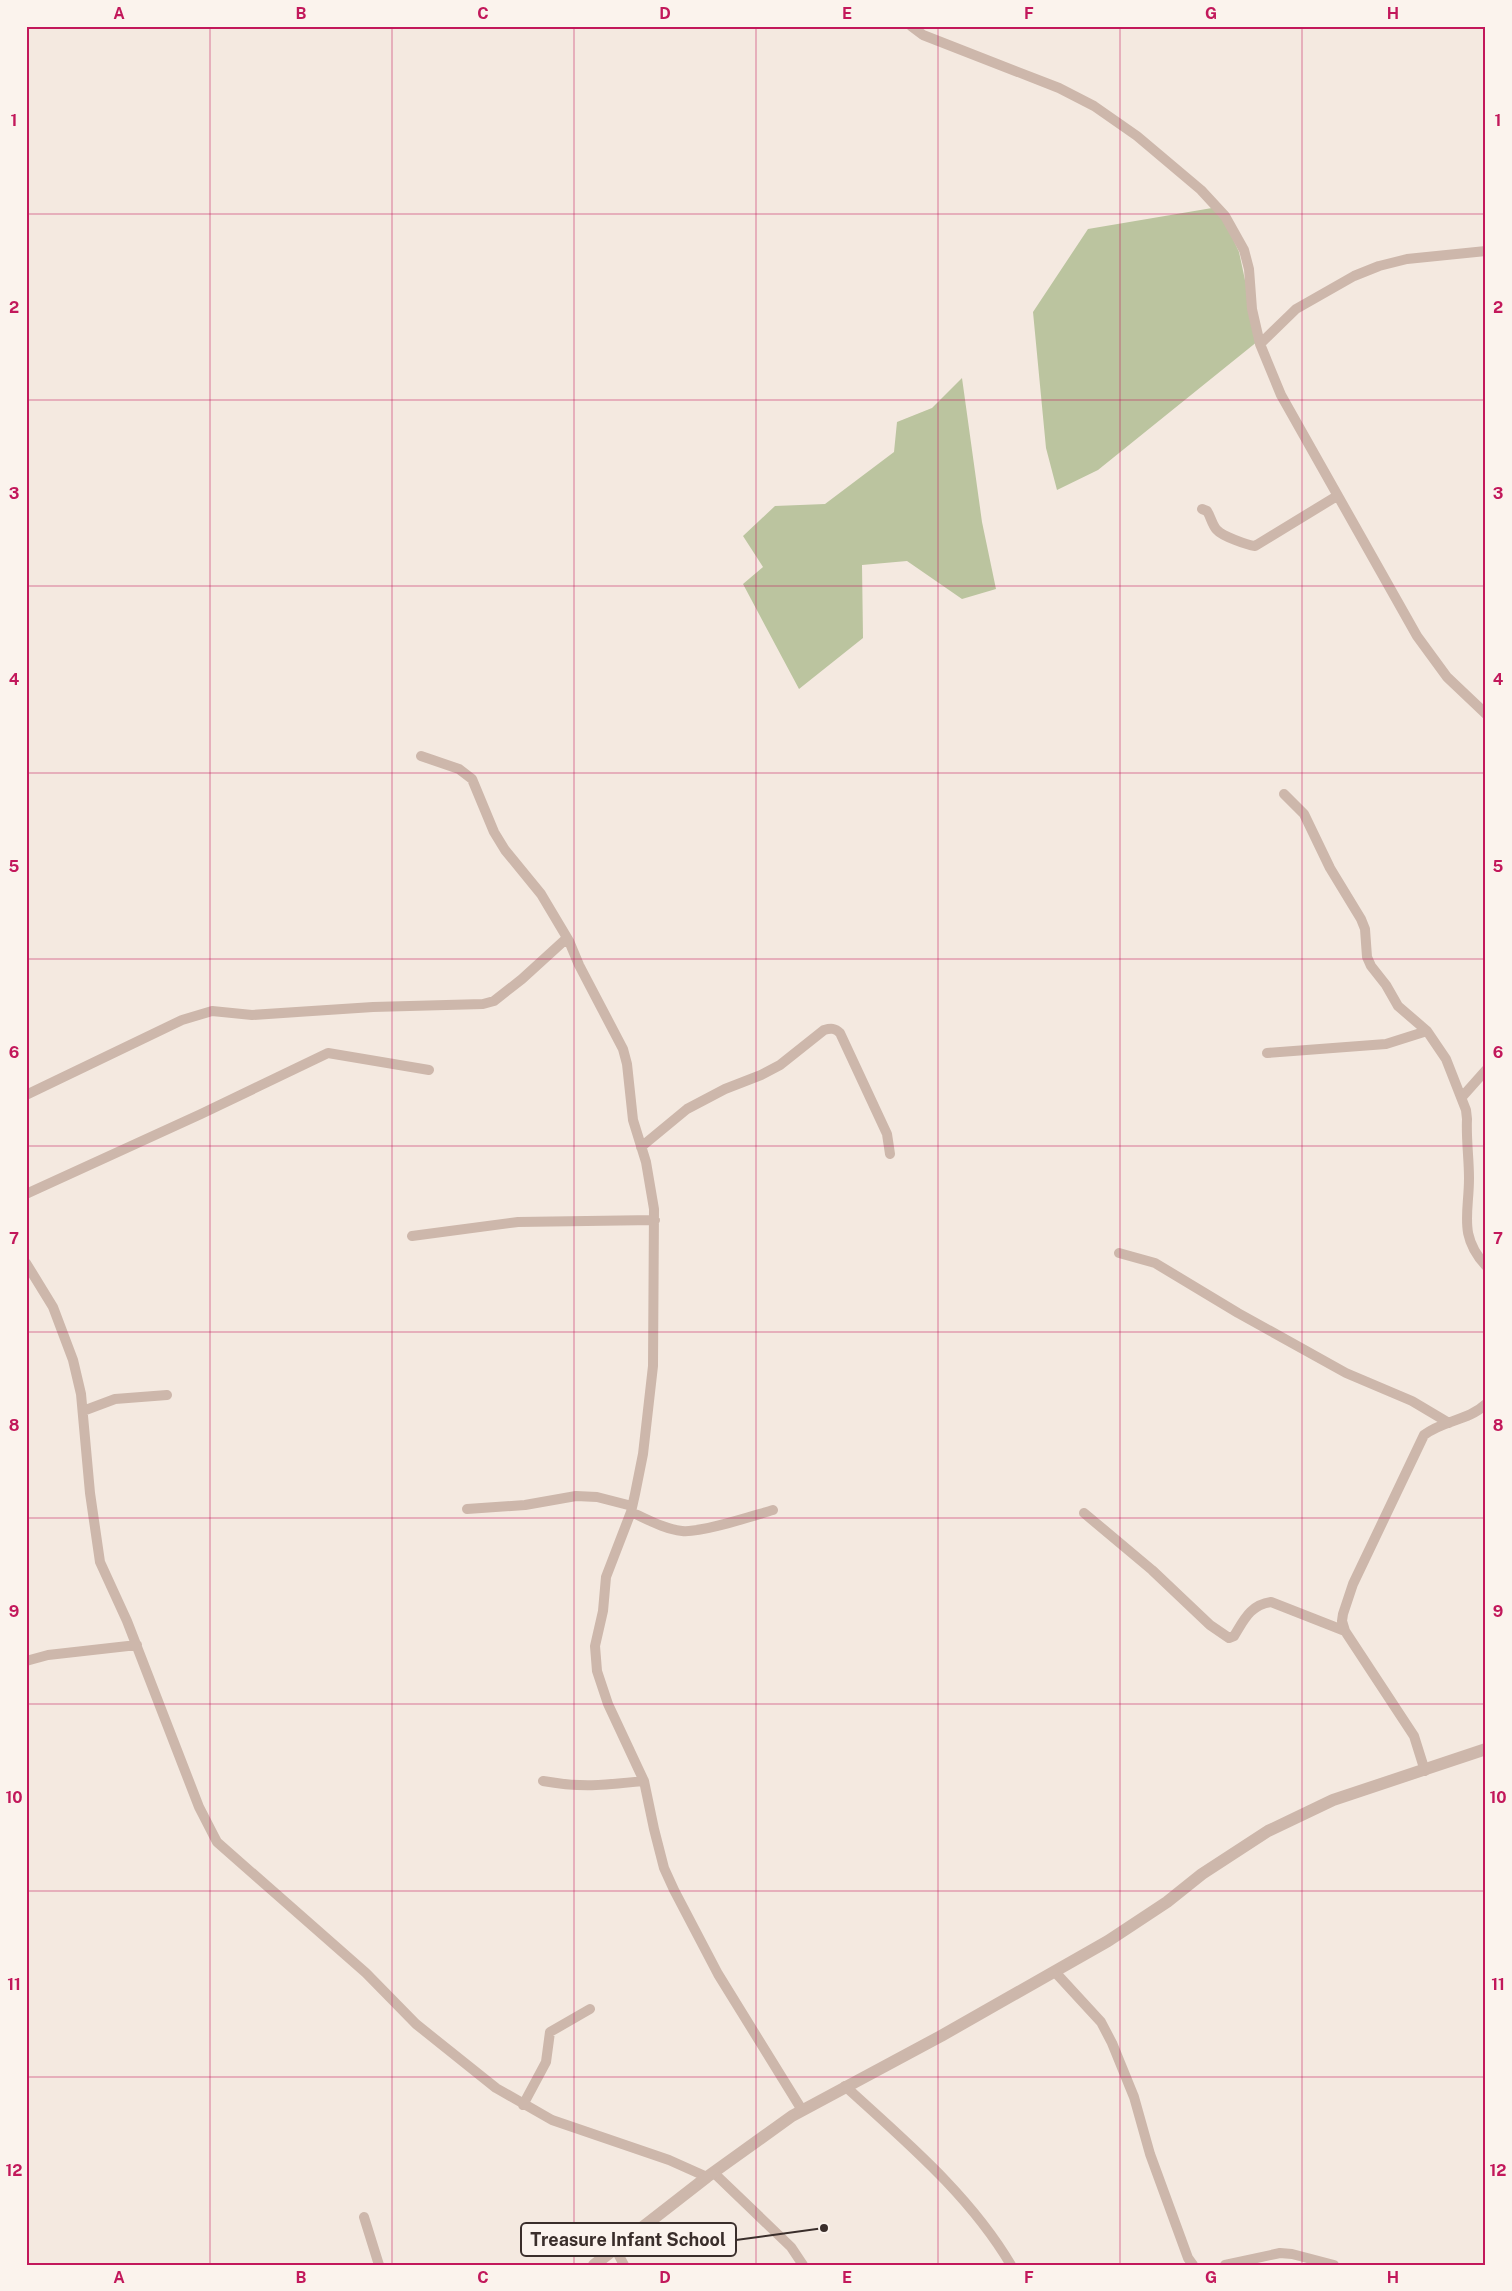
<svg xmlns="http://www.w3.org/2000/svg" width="1512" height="2291" viewBox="0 0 1512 2291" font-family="'Public Sans',sans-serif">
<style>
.green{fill:#bbc49f}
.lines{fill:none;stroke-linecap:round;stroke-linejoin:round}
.minor{stroke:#cdb7ab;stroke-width:10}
.tertiary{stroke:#cdb7ab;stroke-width:12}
.grid{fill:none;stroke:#c2185b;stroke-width:1;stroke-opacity:0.55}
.leader{fill:none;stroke:#3a2e2b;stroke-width:2}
.callout-dot{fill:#3a2e2b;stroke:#fbf3ed;stroke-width:2}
.callout{fill:#fbf3ed;stroke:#3a2e2b;stroke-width:2}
.callout-label{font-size:18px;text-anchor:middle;font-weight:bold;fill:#3a2e2b}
.neatline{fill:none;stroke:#c2185b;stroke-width:2}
.grid-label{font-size:16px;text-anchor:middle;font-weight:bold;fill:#c2185b}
</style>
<rect width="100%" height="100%" fill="#f4e9e0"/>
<path class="green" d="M1218,207l21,45 19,89 -160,129 -41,20 -11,-42 -13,-136 55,-83z
M962,378l20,144 14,67 -34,10 -55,-38 -45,4 1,73 -64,51 -56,-105 20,-17 -20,-31 32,-30 50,-2 69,-52 3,-30 35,-14z"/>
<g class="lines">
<path class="minor" d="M911,26l12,9 136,53 35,18 43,30 64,54 24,26 19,34 5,19 3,40 8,35 21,51 136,241 30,41 39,37
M1260,344l36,-35 58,-33 25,-10 28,-7 79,-8
M1202,509l5,2c4,6 5,14 10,19 5,6 30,15 38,16l82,-50
M421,756l38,13 13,10 22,53 11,18 36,44 28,47 10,24 44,84 4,15 6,56 13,42 8,47 -1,157 -10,88 -8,40 -4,18 -25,65 -3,34 -8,35 2,25 11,33 36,77 10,48 10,39 10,22 44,84 84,136
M1284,794l20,20 26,54 31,51 4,10 2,28 4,9 15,19 12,21 29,25 19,28 20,51 1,9c-1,20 2,39 2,59 0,36 -11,57 17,88
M1267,1053l119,-9 41,-13
M26,1095l156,-75 30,-9 40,4 121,-8 110,-3 11,-3 28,-22 45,-41
M1462,1097l24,-27
M641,1147l46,-38 38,-20 36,-14 19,-10 44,-35c7,-2 11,-2 16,3l47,101 3,20
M26,1194l175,-80 127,-61 101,17
M412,1236l106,-14 137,-2
M1119,1253l36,10 83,50 108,60 66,28 37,22
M26,1263l27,44 20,53 8,34 9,99 10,69 27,59 72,186 18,35 149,131 50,51 80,64 56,32 117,40 38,17
M83,1411l32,-12 52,-4
M467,1509l58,-4 51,-9 21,1 35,9
M631,1512c16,7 33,17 51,19 20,2 70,-15 91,-21
M1084,1513l68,57 58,55 19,13 5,-2c10,-16 16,-31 37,-34l74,29
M26,1661l22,-6 89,-10
M1425,1771l-11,-35 -69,-105 -3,-10 1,-7 10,-30 71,-149c19,-15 44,-14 62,-31
M543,1781c38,7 63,4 101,0
M1055,1972l46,50 11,21 22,54 16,57 38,104 5,7
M845,2086c60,55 124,108 166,179
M523,2105l23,-43 4,-30 40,-23
M714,2173l77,74 12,18
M364,2217l15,48
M615,2248l9,17
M1225,2265l55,-12 12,1 42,11"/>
<path class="tertiary" d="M594,2265l113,-88 85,-61 149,-80 167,-95 59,-39 35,-28 66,-43 65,-31 153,-51"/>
</g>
<path class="grid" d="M210,26v2239M392,26v2239M574,26v2239M756,26v2239M938,26v2239M1120,26v2239M1302,26v2239M26,214h1460M26,400h1460M26,586h1460M26,773h1460M26,959h1460M26,1146h1460M26,1332h1460M26,1518h1460M26,1704h1460M26,1891h1460M26,2077h1460"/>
<path class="leader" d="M824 2228L736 2240"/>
<circle class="callout-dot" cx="824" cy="2228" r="5"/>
<rect class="callout" x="521" y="2223" width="215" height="33" rx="5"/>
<g class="callout-label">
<text x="628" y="2246">Treasure Infant School</text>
</g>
<rect width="1512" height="2291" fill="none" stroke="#fbf3ed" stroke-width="55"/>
<rect x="28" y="28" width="1456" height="2236" class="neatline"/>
<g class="grid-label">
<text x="119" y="19">A</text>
<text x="301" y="19">B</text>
<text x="483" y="19">C</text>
<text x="665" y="19">D</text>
<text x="847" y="19">E</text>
<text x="1029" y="19">F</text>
<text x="1211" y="19">G</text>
<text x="1393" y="19">H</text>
<text x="14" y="126">1</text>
<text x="1498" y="126">1</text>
<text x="14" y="313">2</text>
<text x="1498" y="313">2</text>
<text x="14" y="499">3</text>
<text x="1498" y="499">3</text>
<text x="14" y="685">4</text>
<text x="1498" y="685">4</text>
<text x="14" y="872">5</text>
<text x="1498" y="872">5</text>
<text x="14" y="1058">6</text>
<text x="1498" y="1058">6</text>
<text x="14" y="1244">7</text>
<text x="1498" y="1244">7</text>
<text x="14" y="1431">8</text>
<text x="1498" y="1431">8</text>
<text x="14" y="1617">9</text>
<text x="1498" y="1617">9</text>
<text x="14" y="1803">10</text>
<text x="1498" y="1803">10</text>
<text x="14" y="1990">11</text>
<text x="1498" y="1990">11</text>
<text x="14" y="2176">12</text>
<text x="1498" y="2176">12</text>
<text x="119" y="2283">A</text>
<text x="301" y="2283">B</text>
<text x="483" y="2283">C</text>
<text x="665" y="2283">D</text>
<text x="847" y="2283">E</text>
<text x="1029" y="2283">F</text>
<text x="1211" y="2283">G</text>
<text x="1393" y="2283">H</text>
</g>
</svg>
